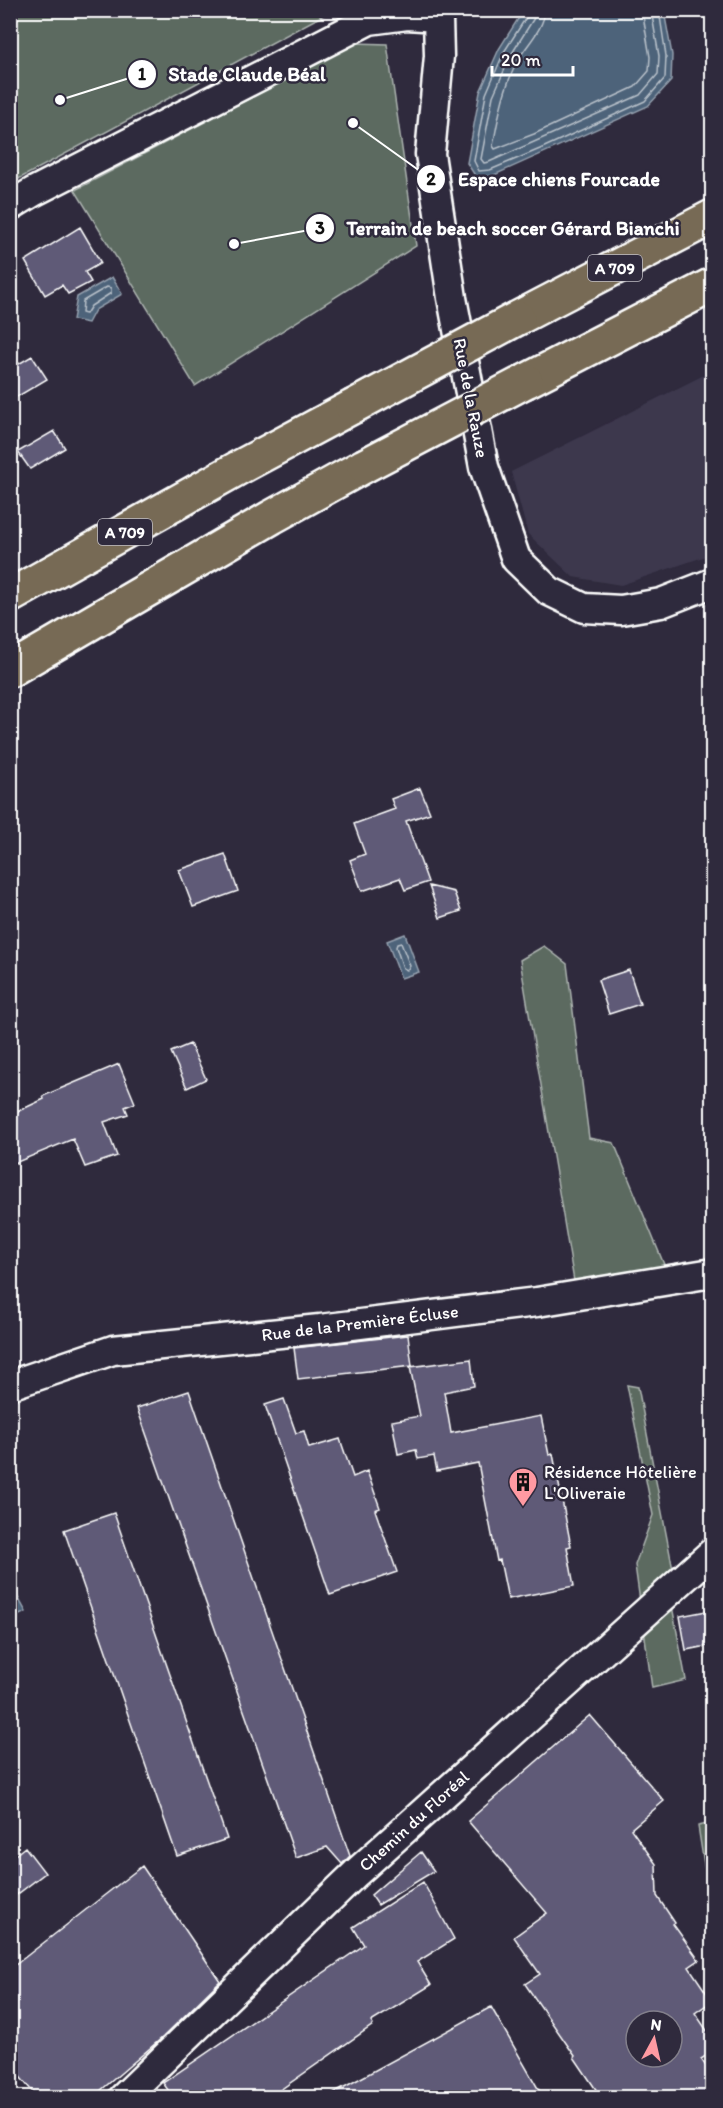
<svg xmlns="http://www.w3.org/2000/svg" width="723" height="2108" viewBox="0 0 723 2108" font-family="Itim,sans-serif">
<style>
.built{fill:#3d384e}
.green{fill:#5b6a61;stroke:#adb4b0;stroke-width:1.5}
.water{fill:#4e637a;stroke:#95a1af;stroke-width:1.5}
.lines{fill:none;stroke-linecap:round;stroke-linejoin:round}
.shore{stroke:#b8c1ca;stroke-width:1.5}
.building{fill:#5f5a77;stroke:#fff;stroke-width:1.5;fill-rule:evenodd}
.minor-casing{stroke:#fff;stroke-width:33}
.highway-casing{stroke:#fff;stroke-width:38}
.minor{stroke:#2f2a3d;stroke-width:28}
.highway{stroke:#776a54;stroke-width:33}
.highway-bridge-casing{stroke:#fff;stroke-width:38;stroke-linecap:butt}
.highway-bridge{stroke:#776a54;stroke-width:33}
.labels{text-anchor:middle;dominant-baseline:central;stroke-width:5;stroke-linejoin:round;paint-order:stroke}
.shield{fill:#2f2a3d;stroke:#c1bfc5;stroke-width:1.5}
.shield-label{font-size:16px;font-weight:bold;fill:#fff}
.street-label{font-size:18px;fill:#fff;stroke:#2f2a3d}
.poi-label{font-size:18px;fill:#fff;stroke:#2f2a3d;text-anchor:start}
.leader{fill:none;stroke:#fff;stroke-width:2}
.callout-dot{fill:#fff;stroke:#2f2a3d;stroke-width:2}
.mark-label{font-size:18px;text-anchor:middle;font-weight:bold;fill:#111}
.callout-label{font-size:20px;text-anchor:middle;font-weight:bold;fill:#fff;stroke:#2f2a3d;stroke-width:5;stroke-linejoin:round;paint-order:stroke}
</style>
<rect width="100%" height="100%" fill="#2f2a3d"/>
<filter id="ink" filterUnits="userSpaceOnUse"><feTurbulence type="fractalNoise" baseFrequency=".0167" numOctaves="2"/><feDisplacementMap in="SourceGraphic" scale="12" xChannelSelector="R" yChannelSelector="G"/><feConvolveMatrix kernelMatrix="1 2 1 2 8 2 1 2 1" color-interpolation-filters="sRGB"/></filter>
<g filter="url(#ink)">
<path class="built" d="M712,371v183l-91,31 -48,-8 -45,-43 -17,-62z"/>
<path class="green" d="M11,10h320v1l-320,172z
M355,43l32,1 29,202 -221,140 -120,-196z
M544,946l23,18 22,174 25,5 51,124 -91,14 -54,-321z
M627,1385l11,2 35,183 -1,36 14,74 -34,8 -17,-123 18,-50z
M712,1823v92l-14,-89z"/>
<path class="water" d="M523,11h141l8,44 -1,26 -23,25 -156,70 -16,1 -9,-14 13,-71 19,-43z
M112,277l10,17 -27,16 -7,13 -15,-3 4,-23z
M405,934l14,38 -18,6 -14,-37z
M10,1583l16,29 -15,7h-1z"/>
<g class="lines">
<path class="shore" d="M528,10l-1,6 -23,36 -18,42 -12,67 5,10 11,-1 50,-21 105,-48 20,-23 1,-22 -7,-46
M536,10l-2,8 -23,37 -18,41 -12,63 3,4 5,-1 151,-67 18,-21 1,-18 -8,-46
M545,10c-1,19 -18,34 -27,50 -15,29 -19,54 -25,86l2,3 39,-15 101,-47 14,-16 1,-14 -8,-47
M107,287l4,1v5l-20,13 -5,8 -4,-1 1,-12z
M401,943l9,23 -3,4 -4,-2 -7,-21 1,-3z"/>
</g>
<path class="building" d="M80,227l21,36 -16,9 6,10 -23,12 -6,-9 -17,10 -20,-34z
M32,356l15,23 -37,22v-32z
M54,431l11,17 -35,21 -12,-17z
M420,788l10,25 -24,8 22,61 -23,8 -5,-12 -38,13 -12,-31 15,-6 -11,-30 41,-15 -4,-10z
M225,854l13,37 -45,16 -14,-37z
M429,886l25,6 7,19 -21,7z
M629,970l11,34 -31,10 -11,-34z
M190,1044l16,35 -19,9 -16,-36z
M119,1064l16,39 -10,4 3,7 -24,8 13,34 -32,11 -12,-28 -63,26v-50l34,-16 -1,-3z
M408,1335l4,31 -114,13 -4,-31z
M471,1359l3,27 -30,6 7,41 90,-17 8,39 4,-1 18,92 -4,1 7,39 -66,13 -8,-39 -3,1 -19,-98 -41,8 -3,-15 -16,3 -2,-9 -18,4 -6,-33 28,-5 -10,-49z
M189,1391l161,465 -8,8 -15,-17 -31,11 -159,-450z
M284,1399l12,34 8,-2 5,17 31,-9 13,38 14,-6 13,37 -5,2 22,62 -67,23 -65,-190z
M114,1513l113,326 -50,17 -113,-326z
M712,1610v35l-26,5 -6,-34z
M590,1715l74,86 -33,28 25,35 1,32 18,27 -2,1 26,36 -10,7 23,34 -17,12 17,25v14l-11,7 11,16v22h-111l-27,-40 1,-1 -50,-72 15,-10 -26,-37 33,-24 -79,-92zM636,2021h36v36h-36z
M25,1847l20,26 -35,27v-41z
M421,1852l13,19 -56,34 -7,-10z
M142,1866l78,115 -57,56 -70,60h-56l-27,-32v-96z
M423,1882l31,57 -37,23 14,23 -60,37 2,3 -103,72h-97l-10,-14 201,-138 -11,-18z
M491,2007l52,90h-217z"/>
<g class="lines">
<g class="minor-casing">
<path id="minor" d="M438,17l1,39 -9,98 22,144 32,169 32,92 33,32 35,17 37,2 40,-7 51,-20
M10,206l23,-14 336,-172 38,-5 31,2
M10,1385l103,-35 207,-21 217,-27 175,-29
M123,2098l233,-225 356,-320"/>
</g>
<g class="highway-casing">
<path id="highway" d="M518,318l194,-101
M526,381l186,-96
M10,596l230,-129 112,-60
M10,670l262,-153 92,-51"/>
</g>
<use href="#minor" class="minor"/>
<use href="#highway" class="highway"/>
<g class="highway-bridge-casing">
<path id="highway-bridge" d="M352,407l166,-89
M364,466l162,-85"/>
</g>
<use href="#highway-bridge" class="highway-bridge"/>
</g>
</g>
<defs>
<g id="building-pin" transform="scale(1.5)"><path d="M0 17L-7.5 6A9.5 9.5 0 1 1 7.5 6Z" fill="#ff9aa2" stroke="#2f2a3d"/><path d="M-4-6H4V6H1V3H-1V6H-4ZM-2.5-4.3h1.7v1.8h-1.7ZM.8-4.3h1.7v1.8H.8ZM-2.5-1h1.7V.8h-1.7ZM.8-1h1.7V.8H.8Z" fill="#111"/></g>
</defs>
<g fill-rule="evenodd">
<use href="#building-pin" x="523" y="1482"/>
</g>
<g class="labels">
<g class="shield">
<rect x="588" y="255" width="54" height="26" rx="4.5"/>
<rect x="98" y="519" width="54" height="26" rx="4.5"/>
</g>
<g class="shield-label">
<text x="615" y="268">A 709</text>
<text x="125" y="532">A 709</text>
</g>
<g class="street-label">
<text transform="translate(471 398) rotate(79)">Rue de la Rauze</text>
<text transform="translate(360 1323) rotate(-7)">Rue de la Première Écluse</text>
<text transform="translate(414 1821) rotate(-42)">Chemin du Floréal</text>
</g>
<g class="poi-label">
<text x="544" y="1472">Résidence Hôtelière<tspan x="544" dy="21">L'Oliveraie</tspan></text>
</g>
</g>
<path class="leader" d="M60 100L142 74M353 123L431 179M234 244L320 228"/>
<g class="callout-dot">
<circle cx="60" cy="100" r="6"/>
<circle cx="353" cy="123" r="6"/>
<circle cx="234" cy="244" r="6"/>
<circle cx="142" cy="74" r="15"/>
<circle cx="431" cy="179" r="15"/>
<circle cx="320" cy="228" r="15"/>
</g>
<g class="mark-label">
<text x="142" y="80">1</text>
<text x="431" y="185">2</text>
<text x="320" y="234">3</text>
</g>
<g class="callout-label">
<text x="247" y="81">Stade Claude Béal</text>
<text x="559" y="186">Espace chiens Fourcade</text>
<text x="513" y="235">Terrain de beach soccer Gérard Bianchi</text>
</g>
<rect width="723" height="2108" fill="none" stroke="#2f2a3d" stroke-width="36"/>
<rect x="18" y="18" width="687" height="2072" fill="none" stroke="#fff" stroke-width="2" filter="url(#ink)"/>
<g transform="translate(654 2039) rotate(8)"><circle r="28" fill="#2f2a3d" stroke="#827f8b" stroke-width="1.5"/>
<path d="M0-4.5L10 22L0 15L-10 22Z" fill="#ff9aa2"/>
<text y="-9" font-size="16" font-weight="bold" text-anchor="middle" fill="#ffffff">N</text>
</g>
<path d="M492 66v9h81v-9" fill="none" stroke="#ffffff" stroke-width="3"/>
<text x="501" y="66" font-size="18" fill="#ffffff" stroke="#2f2a3d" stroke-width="4.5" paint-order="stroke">20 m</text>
</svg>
